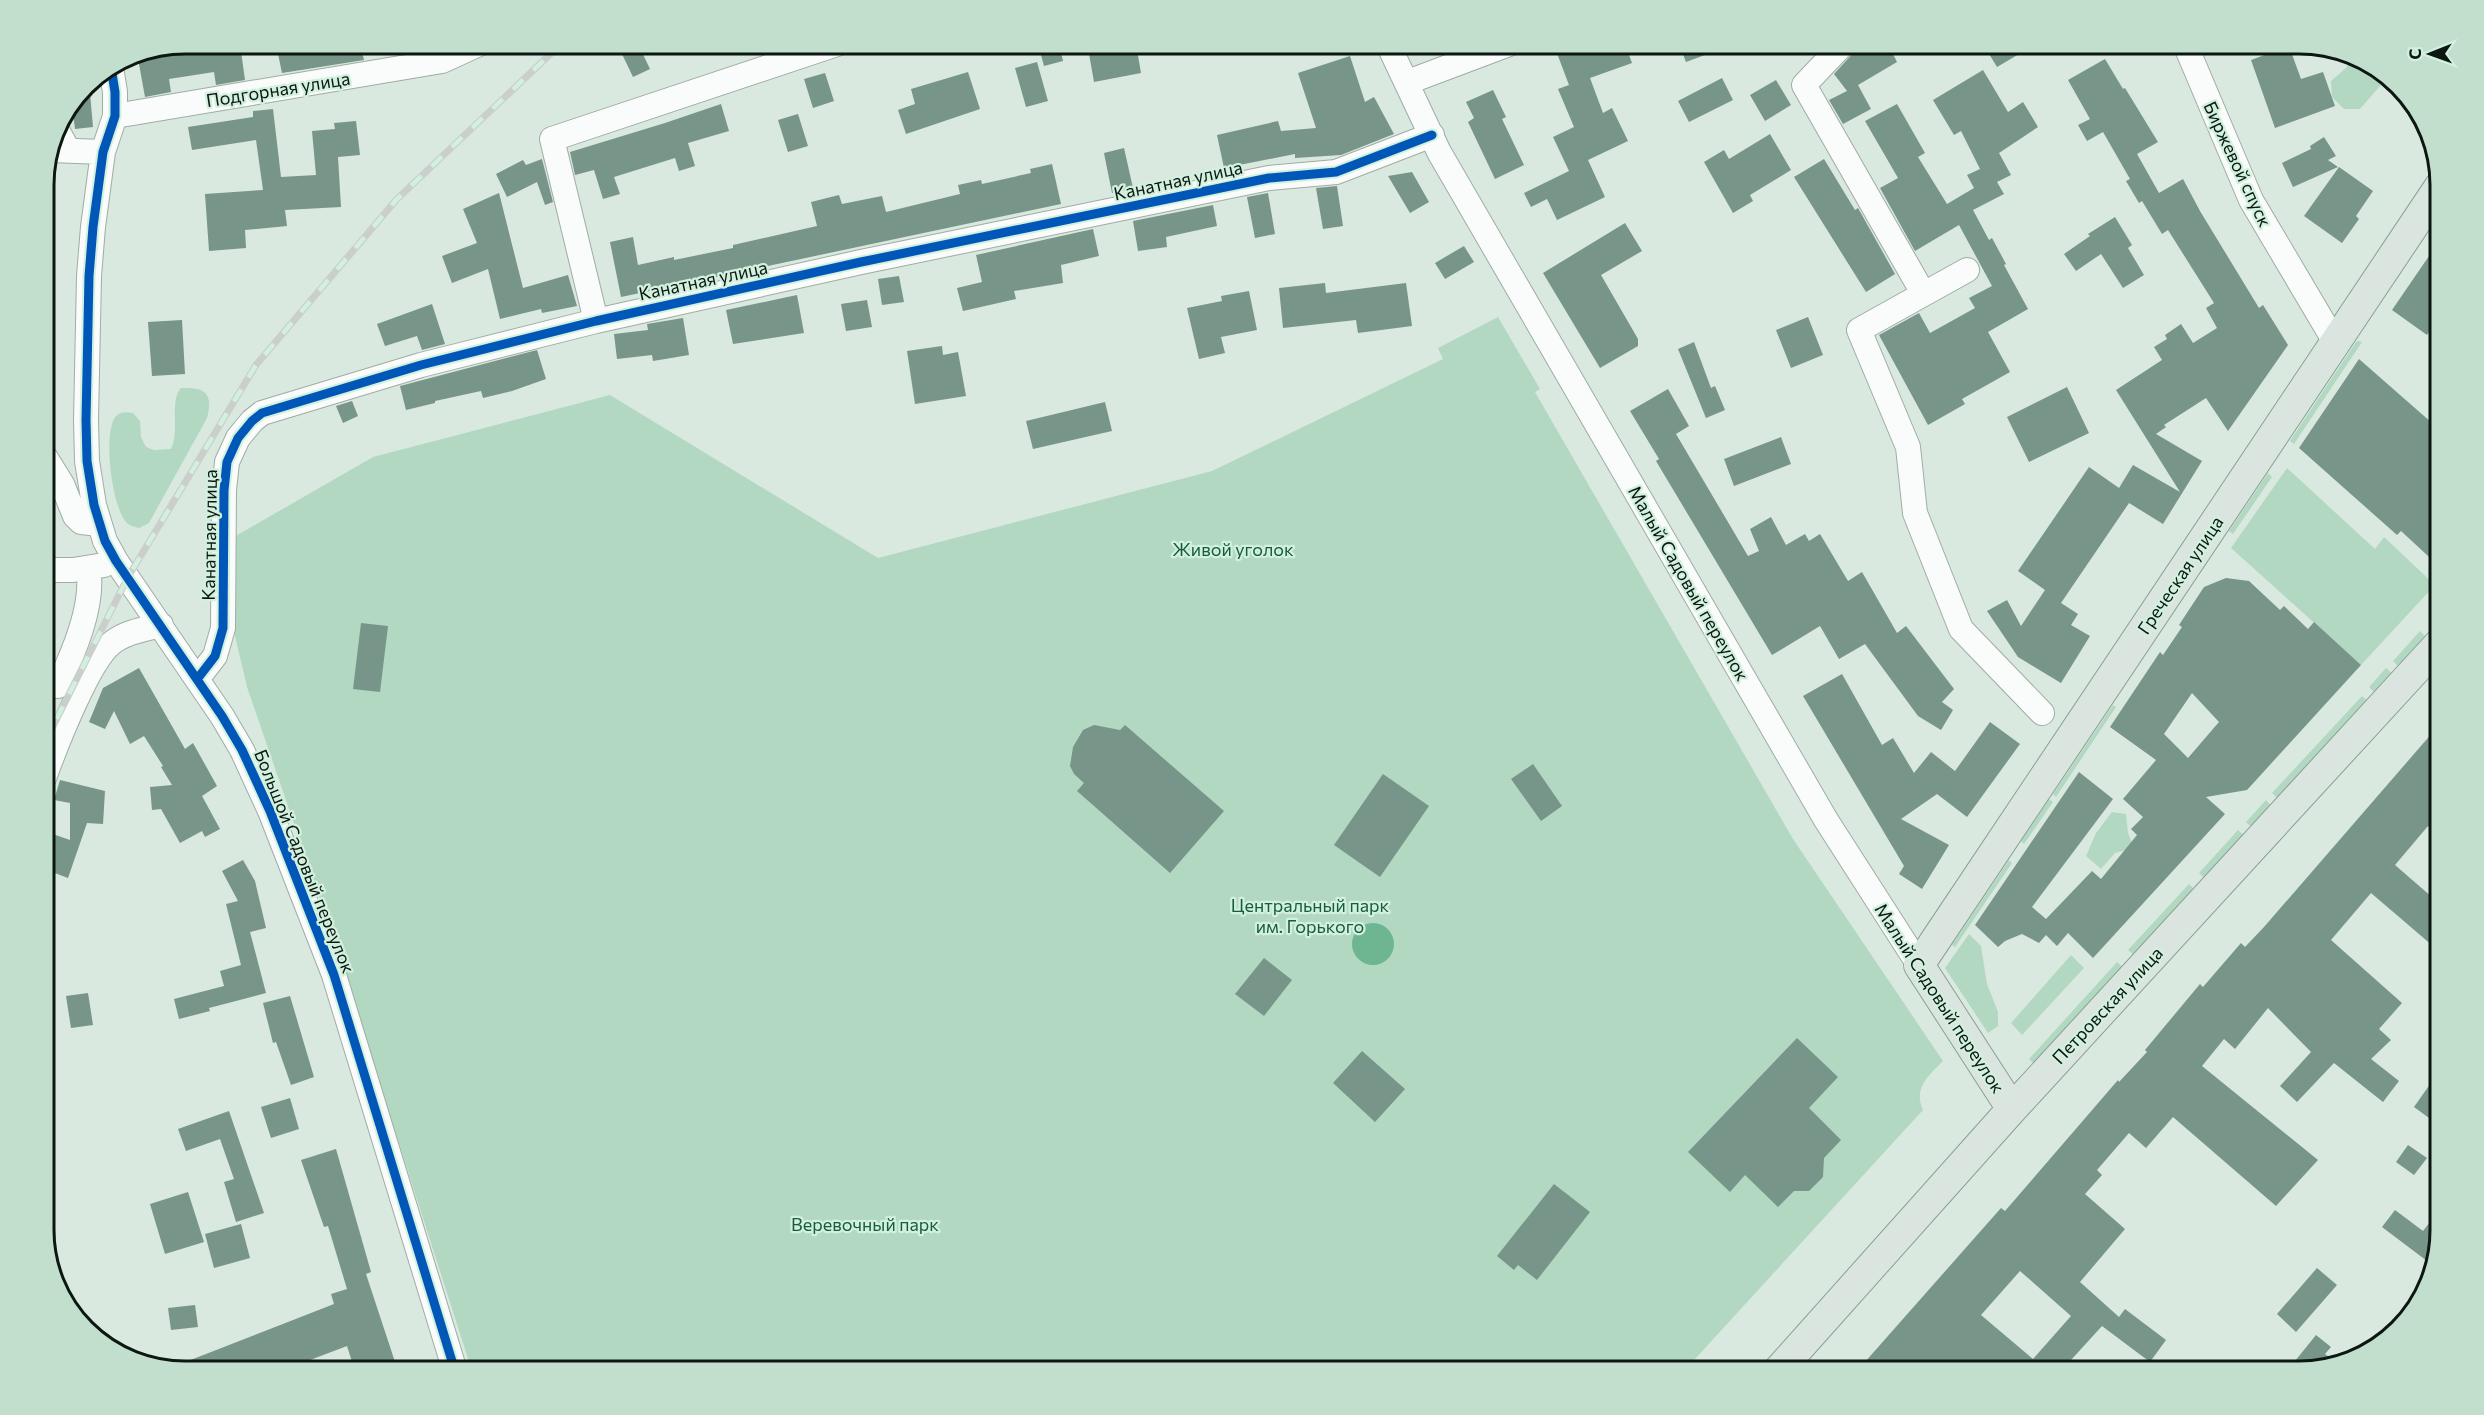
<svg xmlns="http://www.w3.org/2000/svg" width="2484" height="1415" viewBox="0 0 2484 1415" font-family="Commissioner,sans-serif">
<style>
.green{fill:#b2d8c2}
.water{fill:#6eb591}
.building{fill:#779588;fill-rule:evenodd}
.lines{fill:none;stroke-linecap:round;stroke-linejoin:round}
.minor-casing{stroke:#a0aca5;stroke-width:26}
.major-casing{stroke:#89a094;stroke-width:32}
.minor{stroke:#f9fcfa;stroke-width:24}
.major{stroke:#dae5df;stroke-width:30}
.rail-casing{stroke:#cbcfcc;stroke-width:7}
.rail{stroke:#d2f0de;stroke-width:4.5;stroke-dasharray:14;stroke-linecap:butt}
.cycleway-casing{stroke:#d2f0de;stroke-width:13}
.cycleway{stroke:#0057b8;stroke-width:9}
.labels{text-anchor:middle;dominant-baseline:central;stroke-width:4.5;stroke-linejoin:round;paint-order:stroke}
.street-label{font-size:18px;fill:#0c1711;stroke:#d2f0de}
.park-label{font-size:18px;fill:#175d3d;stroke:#d2f0de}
.rim{fill:none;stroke:#0c1711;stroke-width:3}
</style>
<rect width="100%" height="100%" fill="#d9e9df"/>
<path class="green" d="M2348,56l22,6 17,16 -27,31h-16l-12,-12 -1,-16 16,-14z
M1498,317l42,72 -5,3 258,447 150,222c-15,15 -30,28 -20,49l-239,261h-1212l-141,-440 -84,-244 -15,-64 -5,-82 146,-84 237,-62 268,163 334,-87 231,-112 -5,-11z
M2359,341l3,1 -68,102 -4,-3 66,-99z
M181,388c23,-1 33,4 26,30l-58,105 -10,5c-4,-1 -9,-2 -12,-5 -15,-14 -25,-91 -11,-107 5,-5 11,-4 17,-3l7,8 1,16 5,10 8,3 17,-1c9,-18 -2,-48 10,-61z
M2287,468l88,81 9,-12 51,48 -74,80 -130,-117z
M2268,473l4,4 -39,57 -4,-3z
M2420,631l8,8 -27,30 -8,-8z
M2386,668l9,8 -18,19 -8,-8z
M2362,696l8,7 -89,98 -9,-8z
M2113,705l3,2 -60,90 -3,-3z
M2049,799l4,3 -29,42 -3,-3z
M2266,800l7,8 -19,22 -8,-8z
M2112,812l14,2 2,19 6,15 -19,5 -14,16 -15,-13 10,-23z
M2238,830l9,8 -40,43 -8,-8z
M2009,860l3,3 -57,84 -3,-2z
M2189,884l8,8 -60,66 -9,-8z
M1969,934l12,12 6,38 11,28v14l-10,7 -43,-65z
M2071,955l13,13 -62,67 -11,-12z
M2117,962l9,8 -89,97 -8,-8z"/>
<path class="water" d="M1352 944a21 21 0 1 1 42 0a21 21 0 1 1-42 0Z"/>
<path class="building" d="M240,44l5,36 -29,5 -2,-13 -45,7 2,13 -26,5 -8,-44 27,-5 1,7z
M301,44h59l4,16 -82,13 -5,-24z
M1038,44h21l4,17 -19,5z
M1113,44l1,3 22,-3 5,29 -47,9 -6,-34z
M1565,44h60l7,19 -42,15 13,35 9,-5 16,33 -40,19 17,37 -48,23 -10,-21 -16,8 -7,-14 45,-22 -16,-34 21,-10 -16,-38 11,-4 -14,-37z
M1679,44h53v1l-46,17z
M1868,44h20l9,18 -39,23 13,24 -28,15 -14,-24 18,-9 -13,-17 21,-23z
M1983,44h53l-39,23z
M639,46l11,23 -17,8 -11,-23z
M2289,46l12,33 22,-7 12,34 -60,22 -24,-68z
M1350,56l15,46 9,-5 20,37 -53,21 -46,3v-4l-71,14 -7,-33 61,-14 3,10 35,-3 -18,-55z
M2105,59l18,30 2,-1 33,54 -21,12 22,39 24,-14 17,32 59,97 4,-3 25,40 -60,86 -22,-33 -42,27 2,2 -10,7 46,27 -39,63 -34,-21 -68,100 17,11 -7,11 19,11 -29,47 -43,-26 -31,-46 20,-11 14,26 24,-36 -27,-19 71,-104 30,21 14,-23 47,27 -64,-102 46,-30 -8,-13 13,-8 -2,-4 16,-11 12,19 24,-15 -11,-20 8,-5 -46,-73 -6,4 -20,-33 -3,2 -13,-22 4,-2 -27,-47 -16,9 -9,-16 12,-6 -22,-39z
M1037,62l11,39 -22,6 -11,-39z
M1983,70l25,42 15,-10 15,25 -39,26 12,22 -14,7 7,12 -31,16 16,30 3,-2 14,26 -2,1 24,44 -40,23 22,40 -48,27 3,5 -37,21 -49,-90 40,-22 11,20 45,-25 -6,-10 23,-12 -33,-61 -44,26 -35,-63 18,-10 -33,-57 32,-17 28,49 -7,4 29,47 27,-16 -7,-13 13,-6 -19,-38 -7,4 -21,-35z
M968,72l12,37 -74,25 -8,-24 17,-6 -4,-15z
M825,73l9,28 -21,7 -9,-29z
M1722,78l11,22 -44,22 -11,-21z
M1776,80l15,25 -26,16 -15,-26z
M89,82l4,45 -18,2 -3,-24z
M1493,90l13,27 -4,2 22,46 -29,14 -27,-57 6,-4 -8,-16z
M721,104l8,27 -41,12 7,23 -16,5 -4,-13 -61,19 6,17 -17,5 -9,-29 -19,5 -5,-23 95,-29z
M273,109l8,68 35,-2 -4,-44 23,-2 -1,-6 22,-2 4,34 -22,2 3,50 -56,3 2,16 -42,4 1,18 -37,3 -4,-57 58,-4 -7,-50 -64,10 -4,-23 65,-10v-6z
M798,114l10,32 -20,6 -10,-32z
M1770,134l21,36 -41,25 3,6 -20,12 -29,-51 20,-12 5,9z
M2324,137l12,19 -8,4 10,7 -45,20 -11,-24 29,-14 -1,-3z
M1124,148l9,40 -21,5 -8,-40z
M542,159l11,43 -8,3 -8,-23 -30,15 -11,-23 27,-14 3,5z
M1824,159l31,51 3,-2 37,66 -29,18 -72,-115z
M1052,164l9,40 -440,93 -11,-55 23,-5 5,28 36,-8v3l59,-12v-3l84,-19 -6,-24 28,-7 3,9 40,-8 4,16 74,-18 -2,-9 23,-5 1,4 49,-11 -1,-4z
M2339,167l34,24 -17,25 3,3 -17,24 -38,-27z
M1412,172l17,30 -19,11 -22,-37z
M1337,186l6,40 -20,3 -7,-41z
M499,193l24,95 45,-13 9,31 -35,7 -1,-4 -41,10 -12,-50 -36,14 -10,-27 35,-13 -14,-34z
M1268,193l7,41 -20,4 -8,-41z
M1213,205l4,21 -51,11 1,10 -29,4 -5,-30z
M2115,217l17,28 -4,3 16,27 -21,13 -22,-34 -25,17 -12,-17 26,-18 -2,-2z
M1625,223l17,28 -41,24 37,64v7l-38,22 -57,-95z
M1093,229l6,27 -38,9 2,18 -49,8 2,8 -53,12 -6,-23 25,-6 -6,-27z
M2440,240v76l-13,19 -35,-25z
M1464,246l10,16 -29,17 -10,-16z
M899,276l5,26 -22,3 -4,-26z
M1325,283l1,10 80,-10 6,43 -54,7 -2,-13 -73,8 -4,-40z
M1249,291l8,39 -36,7 4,16 -26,6 -12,-51 35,-7 -1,-5z
M797,295l7,38 -71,11 -7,-34z
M867,300l5,27 -26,4 -5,-27z
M432,304l13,40 -23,6 -5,-14 -32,10 -8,-22z
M1808,317l15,38 -32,13 -15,-38z
M683,318l6,37 -36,6 -1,-6 -35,4 -3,-25 34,-4 -1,-6z
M182,320l3,54 -33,2 -4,-54z
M1694,342l17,46 4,-2 10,24 -19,8 -28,-69z
M942,346l1,9 15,-3 8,44 -51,8 -8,-53z
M537,350l9,29 -34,12 -29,7 -2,-7 -46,10v2l-29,7 -6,-24z
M2359,359l81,71v137l-39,-36 -4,4 -98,-87z
M2067,387l22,46 -60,29 -22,-45z
M1668,389l21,37 -13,8 72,122 11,-5 -9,-22 21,-12 15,28 19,-11 4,7 11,-7 28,47 14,-9 35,61 9,-7 48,63 -12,13 11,8 -12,20 -23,-14 -53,-72 -26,15 -19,-33 -48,29 -116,-194 3,-2 -29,-48z
M352,401l6,15 -15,7 -7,-17z
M1105,402l7,29 -79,18 -7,-28z
M1781,437l10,27 -57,22 -10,-27z
M2226,578l23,3 31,29 4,-4 24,23 6,-7 47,43 -114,125 -41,7 19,17 -132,144 -25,-25 -11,13 -11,-11 -7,8 -17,-9 -17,7 -7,6 -23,-22 104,-153 34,27 -81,108 14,12 46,-48 9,8 36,-44 -6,-6 12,-12 -20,-18 33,-39 -46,-33 50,-75 3,3 19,-28 -3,-2 25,-38zM2192,693l27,29 -31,36 -24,-24z
M361,623l27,3 -8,66 -27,-3z
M139,668l46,81 8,-6 24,43 -15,10 18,33 -15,8 -3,-6 -22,12 -19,-34 -9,1 -2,-23 22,-2 -11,-18 2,-1 -19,-30 -14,8 -16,-33 -9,18 -16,-7 14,-34z
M1842,674l40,71 11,-7 21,35 17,-21 24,19 35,-49 30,22 -53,73 -30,-23 -36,25 48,26 -27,44 -23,-15 5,-8 -101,-170z
M2440,724v113l-12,-11 -33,39 45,39v48l-69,-59 -40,47 71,63 -23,26 12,11 -20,19 28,22 -16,21 -49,-39 -37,39 -17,-16 31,-34 -43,-44 -33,41 -11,-10 -22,27 116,94 -42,46 -103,-89 -27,31 -17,-15 -32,37 5,5 -17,19 40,35 -45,53 39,35 6,-8 41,31 -16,22 -48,-36 -41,45h-204l144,-163 4,3 113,-131 1,2 28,-30 -2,-2 55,-66 3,3 38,-44 4,4 19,-20zM2020,1271l51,45 -38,43 -52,-44z
M1094,725l26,5 5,-5 99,86 -54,62 -93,-82 7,-8 -10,-9 -4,-8 3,-19 10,-17z
M1533,764l29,42 -21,15 -30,-42z
M1383,774l46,32 -49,71 -46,-32z
M60,780l45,11 -2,33 -16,-1 -19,55 -24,-9v-38l26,9v-37l-16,-3z
M243,860l12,21 11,47 -16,4 16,61 -57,15 1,3 -31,8 -5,-20 50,-13 -4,-15 21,-6 -15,-61 12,-3 -16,-30z
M1264,958l28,22 -28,36 -29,-22z
M88,993l5,32 -22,3 -5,-32z
M290,996l24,81 -23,8 -15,-43 -3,1 -10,-40z
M1797,1038l41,39 -29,31 32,32 -17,18 -1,19 -14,14h-15l-16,16 -33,-32 -15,17 -42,-40z
M1362,1051l43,38 -30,33 -42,-39z
M2440,1070v56l-26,-19z
M290,1098l9,31 -28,9 -10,-31z
M229,1111l35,102 -28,9 -12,-40 10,-3 -14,-40 -34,12 -8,-22z
M2408,1145l19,13 -13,17 -18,-13z
M336,1149l35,123 -5,2 32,97h-43l-8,-25 -66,25h-96l-15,-3 164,-64 -3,-10 16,-5 -19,-63 -4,1 -23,-67z
M1554,1184l36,28 -53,68 -19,-15 -4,5 -17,-14z
M188,1192l16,50 -39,12 -15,-50z
M2440,1209v22l-9,33 -49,-37 13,-17 28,21z
M241,1224l9,34 -36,10 -9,-34z
M2317,1268l20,17 -41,47 -19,-18z
M195,1305l3,22 -27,3 -3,-22z
M2316,1335l15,12 -6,7 10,8 -29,8 -11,-9z"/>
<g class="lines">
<g class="minor-casing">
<path id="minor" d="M1388,44l51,108 387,668 93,145
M1843,44l-39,41 119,208
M2185,44l66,156 84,142
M111,67l4,25v24l-12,36 -10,75 -4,49 -3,144 1,41 7,44 11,36 11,20 106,155 20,34 28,61 64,164 121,396
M1408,82l101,-38
M115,116l327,-55 37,-17
M56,128l12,22
M50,150l53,2
M1967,270l-108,60 49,117 7,66 46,116 81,84
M596,321l-44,-182 285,-95
M44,455l18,29 13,32 6,6 18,2
M44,570h29l31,-5
M198,678l17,-22 8,-28 1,-138 3,-28 11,-24 14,-17 10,-8 159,-48 175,-44 265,-59 408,-84 67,-6 96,-37
M58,686c15,-32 37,-82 30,-118
M44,778c11,-30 45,-119 69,-136 13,-10 32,-13 48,-17"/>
</g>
<g class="major-casing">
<path id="major" d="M2012,1109l-93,-144 521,-779
M1778,1371l234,-262 428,-466"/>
</g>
<use href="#minor" class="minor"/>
<use href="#major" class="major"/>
<g class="rail-casing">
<path id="rail" d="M44,744l84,-167 128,-212 141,-166 164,-155"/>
</g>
<use href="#rail" class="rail"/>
<g class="cycleway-casing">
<path id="cycleway" d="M111,67l4,25v24l-12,36 -10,75 -4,49 -3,144 1,41 7,44 11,36 11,20 106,155 20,34 28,61 64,164 121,396
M198,678l17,-22 8,-28 1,-138 3,-28 11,-24 14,-17 10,-8 159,-48 175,-44 265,-59 408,-84 67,-6 96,-37"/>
</g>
<use href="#cycleway" class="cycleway"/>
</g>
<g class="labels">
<g class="street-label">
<text transform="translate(278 89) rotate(-9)">Подгорная улица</text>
<text transform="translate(2238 164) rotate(65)">Биржевой спуск</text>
<text transform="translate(1178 180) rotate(-12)">Канатная улица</text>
<text transform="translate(703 280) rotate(-12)">Канатная улица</text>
<text transform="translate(209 535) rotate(-89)">Канатная улица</text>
<text transform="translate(2180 575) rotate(-56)">Греческая улица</text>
<text transform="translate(1689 583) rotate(60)">Малый Садовый переулок</text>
<text transform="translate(305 861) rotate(68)">Большой Садовый переулок</text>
<text transform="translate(1940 998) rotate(57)">Малый Садовый переулок</text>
<text transform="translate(2107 1005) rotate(-47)">Петровская улица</text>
</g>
<g class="park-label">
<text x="1233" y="549">Живой уголок</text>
<text x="1310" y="905">Центральный парк<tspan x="1310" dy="21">им. Горького</tspan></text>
<text x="865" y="1224">Веревочный парк</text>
</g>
</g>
<path d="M0 0H2484V1415H0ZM185 54H2299A131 131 0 0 1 2430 185V1230A131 131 0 0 1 2299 1361H185A131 131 0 0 1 54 1230V185A131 131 0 0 1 185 54Z" fill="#c2dfce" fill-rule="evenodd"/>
<path class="rim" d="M185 54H2299A131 131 0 0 1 2430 185V1230A131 131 0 0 1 2299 1361H185A131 131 0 0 1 54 1230V185A131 131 0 0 1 185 54Z"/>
<g transform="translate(2430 54) rotate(269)" stroke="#d2f0de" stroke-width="4.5" paint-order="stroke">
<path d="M0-4.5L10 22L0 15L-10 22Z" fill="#0c1711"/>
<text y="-9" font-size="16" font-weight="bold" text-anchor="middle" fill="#0c1711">С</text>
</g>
</svg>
